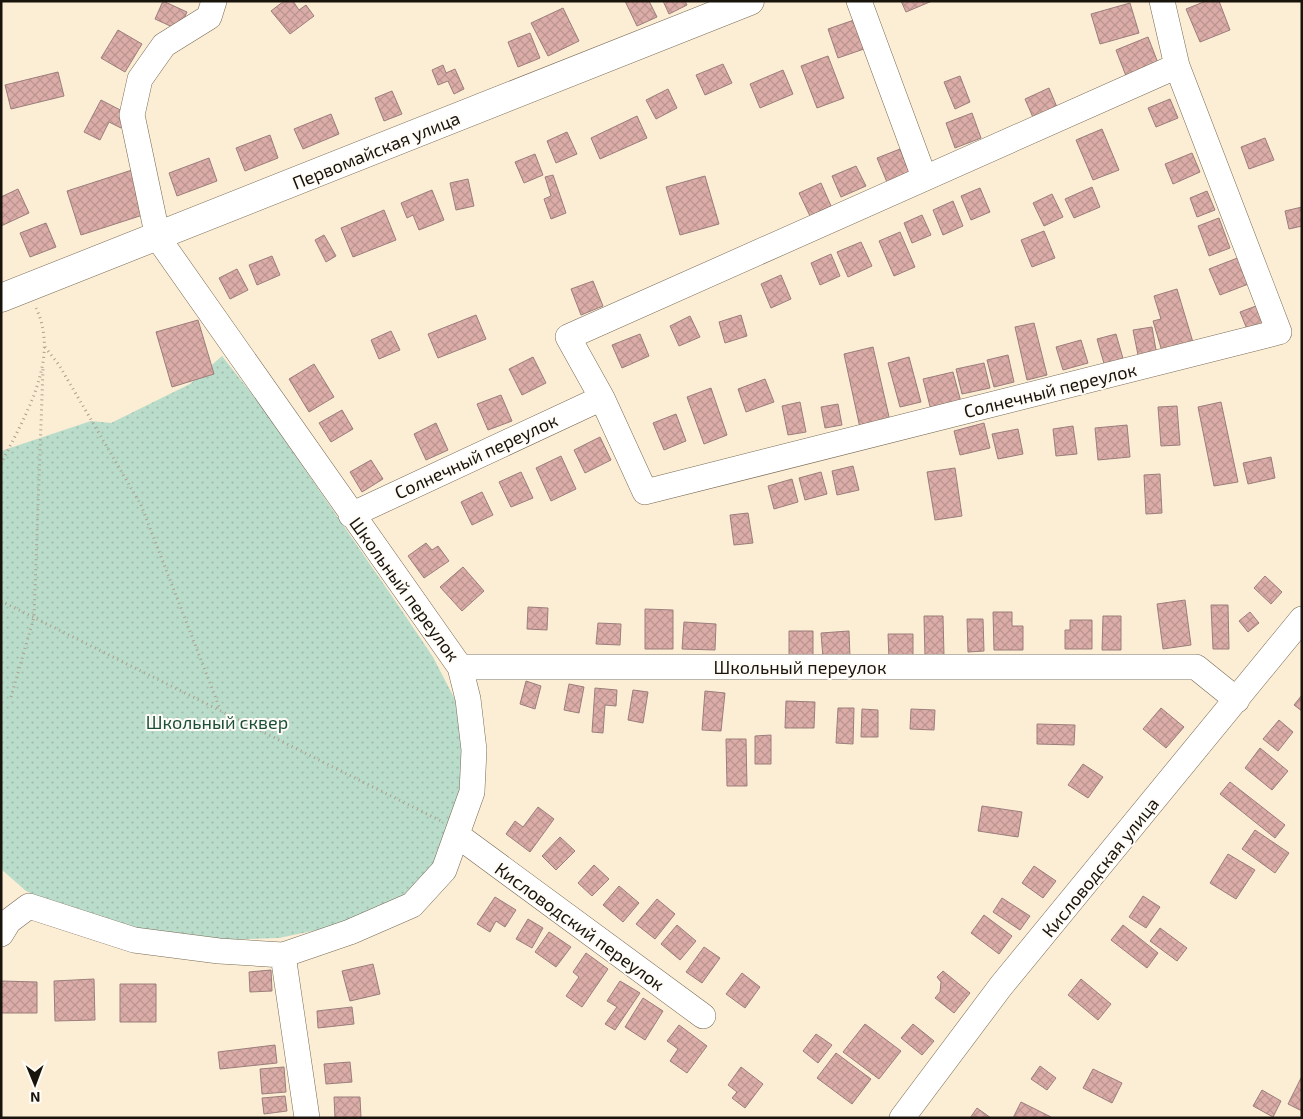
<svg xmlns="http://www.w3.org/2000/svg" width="1303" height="1119" viewBox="0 0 1303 1119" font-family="'Exo 2',sans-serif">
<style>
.grass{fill:url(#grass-dots)}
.building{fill:url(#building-cross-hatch);stroke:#9b7e7b}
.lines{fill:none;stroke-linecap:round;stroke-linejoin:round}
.minor-casing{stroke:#776a54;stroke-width:26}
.major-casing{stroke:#776a54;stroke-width:29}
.path{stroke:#aca08d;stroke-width:3;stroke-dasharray:1 4;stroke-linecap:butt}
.minor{stroke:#fff;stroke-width:25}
.major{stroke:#fff;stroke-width:28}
.labels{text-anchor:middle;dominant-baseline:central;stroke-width:4;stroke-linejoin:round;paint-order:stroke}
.street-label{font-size:18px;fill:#19140b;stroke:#fffcf7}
.park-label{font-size:18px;fill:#1a5039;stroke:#fffcf7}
</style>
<defs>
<pattern id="grass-dots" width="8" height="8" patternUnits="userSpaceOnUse" patternTransform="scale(1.25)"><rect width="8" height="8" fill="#badcca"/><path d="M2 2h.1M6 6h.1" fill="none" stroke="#9fbcac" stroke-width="1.8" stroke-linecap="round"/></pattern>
<pattern id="building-cross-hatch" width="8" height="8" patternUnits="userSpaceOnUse" patternTransform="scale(1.25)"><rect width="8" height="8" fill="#dcada8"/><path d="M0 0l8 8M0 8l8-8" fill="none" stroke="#bc948f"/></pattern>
</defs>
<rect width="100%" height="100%" fill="#fcedd5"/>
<path class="grass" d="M222,356l40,51 136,198 35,52 30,58v78l-13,42 -24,43 -22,25 -39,17 -86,18 -101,3 -109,-31 -43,-19 -25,-22v-418l90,-30 20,2 79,-39z"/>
<path class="building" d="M163,1l24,11 -8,18 -24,-11z
M284,1h9l6,9 7,-5 8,11 -24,18 -19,-23z
M625,1h24l8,16 -20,9z
M663,1h22l2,4 -18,9z
M901,1h31l-26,11z
M1206,1h13l11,29 -30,12 -14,-33z
M1130,3l9,30 -39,11 -9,-30z
M563,8l16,33 -31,15 -17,-33z
M854,20l10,29 -26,9 -10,-29z
M118,30l24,14 -17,28 -24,-14z
M530,33l10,25 -22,9 -10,-25z
M1148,37l10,26 -32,13 -10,-26z
M828,56l16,42 -27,10 -16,-42z
M723,64l9,19 -27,12 -9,-20z
M443,65l3,8 9,-4 9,20 -10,5 -6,-13 -10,4 -6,-15z
M783,70l10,24 -33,14 -10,-24z
M58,72l6,24 -53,13 -6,-24z
M960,76l10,26 -15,7 -11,-27z
M1049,88l10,24 -24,10 -10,-23z
M668,89l9,19 -21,11 -10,-19z
M392,91l10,23 -18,7 -9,-23z
M1170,99l8,19 -22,9 -8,-19z
M101,100l27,14 -7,14 -12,-6 -9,18 -16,-8z
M972,113l9,25 -26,10 -9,-25z
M331,114l8,20 -36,15 -9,-20z
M637,116l10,22 -47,21 -9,-21z
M1102,129l17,41 -26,10 -17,-40z
M567,132l10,22 -21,9 -9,-22z
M270,135l8,23 -33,13 -9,-23z
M1265,138l9,22 -25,9 -8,-22z
M900,149l12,30 -23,8 -12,-29z
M1192,153l8,19 -27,12 -8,-20z
M535,154l8,21 -19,8 -9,-21z
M209,158l8,23 -40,15 -8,-23z
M856,166l10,20 -25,11 -9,-21z
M132,170l14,44 -65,21 -14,-44z
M553,175l13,38 -15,6 -7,-20 7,-3 -6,-19z
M705,176l14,48 -39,11 -14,-48z
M468,179l6,27 -18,4 -6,-27z
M821,183l10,23 -21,10 -11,-23z
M1092,187l8,20 -26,11 -9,-19z
M980,188l10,24 -19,8 -10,-24z
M18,189l11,24 -28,13v-29z
M432,190l12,30 -25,10 -6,-15 -6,3 -6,-15z
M1207,191l8,19 -18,7 -7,-19z
M1052,194l11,23 -19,9 -11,-23z
M953,201l10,25 -20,9 -10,-25z
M1302,207v19l-13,3 -4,-18z
M384,210l12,30 -43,17 -12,-29z
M922,215l9,20 -19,8 -8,-20z
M1219,218l11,30 -21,8 -11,-30z
M46,223l10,24 -26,10 -10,-24z
M1044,231l11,27 -23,9 -11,-27z
M900,232l15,35 -21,9 -15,-35z
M324,235l12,21 -10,6 -11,-22z
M861,242l11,24 -24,11 -11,-25z
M831,254l9,22 -20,9 -9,-22z
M272,256l8,19 -23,10 -8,-20z
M1240,257l11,26 -31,12 -11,-26z
M237,269l11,21 -18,9 -11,-21z
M781,275l10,24 -20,9 -10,-24z
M593,281l10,25 -22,9 -10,-26z
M1177,289l18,60 -31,9 -11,-37 8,-2 -7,-23z
M1264,303l9,21 -24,10 -9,-22z
M476,315l10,24 -48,19 -10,-24z
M741,315l6,21 -22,7 -6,-21z
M690,316l10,21 -21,9 -9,-20z
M198,320l16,54 -42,13 -16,-55z
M1034,323l13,52 -20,5 -12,-53z
M1152,327l5,29 -18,4 -6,-30z
M391,331l9,19 -21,9 -8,-19z
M640,334l9,22 -27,12 -10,-23z
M1116,334l8,28 -19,5 -8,-28z
M1081,340l7,23 -25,7 -7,-23z
M873,347l17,74 -30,7 -16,-74z
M1008,355l6,27 -20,5 -7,-27z
M533,357l13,26 -24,12 -13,-26z
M909,357l12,45 -21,5 -12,-44z
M984,363l6,25 -28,6 -6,-25z
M314,364l20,33 -25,15 -20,-33z
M953,372l8,30 -30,8 -8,-31z
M765,379l9,23 -28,10 -8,-23z
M711,388l16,47 -23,9 -17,-47z
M501,395l11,26 -24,9 -11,-26z
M800,402l6,30 -18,3 -6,-29z
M1221,402l17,80 -24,4 -16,-79z
M838,404l4,21 -17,3 -4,-21z
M1177,406l3,39 -19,1 -3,-39z
M342,410l11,19 -22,13 -12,-19z
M676,414l10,27 -22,9 -11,-27z
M436,423l12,27 -22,10 -12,-26z
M984,423l6,25 -30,7 -6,-24z
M1127,425l3,32 -32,3 -3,-32z
M1073,426l4,28 -21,2 -3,-27z
M1018,429l5,25 -25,5 -6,-25z
M600,437l11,23 -26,13 -11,-23z
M561,456l15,33 -25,12 -15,-33z
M1271,457l4,21 -27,6 -5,-21z
M371,460l12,19 -21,13 -12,-20z
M853,466l6,24 -22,5 -5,-24z
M955,468l7,48 -27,4 -8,-48z
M521,472l12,26 -22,9 -12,-25z
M821,472l6,22 -22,6 -6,-22z
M1160,474l2,39 -16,1 -2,-39z
M792,479l6,23 -24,7 -6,-23z
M482,492l11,23 -21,10 -11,-23z
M748,513l5,30 -19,2 -4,-30z
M426,543l6,7 6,-4 11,15 -25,17 -16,-22z
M463,567l21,24 -22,20 -22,-24z
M1265,576l17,16 -11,12 -17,-16z
M1185,600l6,45 -28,4 -6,-45z
M1211,605h17l1,44h-16z
M528,607l20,1 -1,22 -20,-1z
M645,609l28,1v39h-28z
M993,612h19v14h11v24h-29z
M1250,612l9,11 -11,9 -9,-11z
M924,616h19l1,40 -19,1z
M1103,616h18v34h-19z
M967,619h16l1,32 -16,1z
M1070,620h22v29h-27v-19h5z
M684,622l32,2 -1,26 -33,-1z
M598,623l23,1 -1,21 -24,-1z
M789,631h24v26h-24z
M849,631l1,26 -27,1 -2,-25z
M888,634h25v25h-24z
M526,681l15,5 -6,23 -15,-5z
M569,684l15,3 -5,26 -15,-3z
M595,688l22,2 -1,16 -11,-1 -2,28 -11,-1z
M633,690l15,2 -5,31 -15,-3z
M705,691l20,2 -4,38 -19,-1z
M1302,695v16l-8,-6z
M786,701l29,1 -1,26h-29z
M838,708h16l-1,36 -17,-1z
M1161,708l23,19 -18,21 -23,-19z
M862,709l16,1v27h-17z
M911,709l24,1 -1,20 -24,-1z
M1279,720l14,12 -15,19 -15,-12z
M1037,724l38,1 -1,20 -37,-1z
M771,735v29h-16v-28z
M726,739h20l1,47h-20z
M1260,748l28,23 -16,19 -27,-22z
M1083,764l20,13 -15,21 -20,-13z
M1230,782l55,43 -10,13 -55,-44z
M982,806l40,6 -4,25 -40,-6z
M538,807l16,12 -24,33 -24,-18 9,-13 8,6z
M1255,830l34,23 -14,20 -33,-24z
M560,837l15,14 -19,19 -14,-14z
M1228,854l27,16 -19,29 -26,-16z
M594,865l15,14 -17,17 -14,-13z
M1034,866l22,15 -13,17 -21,-15z
M619,886l20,17 -16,19 -20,-17z
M1143,896l17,11 -14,21 -17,-11z
M495,897l21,13 -11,17 -9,-6 -6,11 -13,-8z
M1002,898l28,18 -10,14 -27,-18z
M657,899l18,15 -20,25 -19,-15z
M984,915l28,21 -13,18 -28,-21z
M528,919l15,9 -11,20 -16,-9z
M677,925l19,16 -16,19 -19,-16z
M1123,925l35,28 -11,15 -36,-28z
M1160,928l27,20 -10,13 -27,-20z
M549,932l22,15 -15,20 -21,-15z
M704,947l16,11 -18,25 -16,-11z
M586,953l22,16 -26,38 -16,-11 13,-19 -6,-5z
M373,964l7,30 -30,7 -8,-30z
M271,970l1,21 -22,1 -1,-20z
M943,971l27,22 -16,20 -19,-15 5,-6 1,-10 -4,-5z
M742,973l18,14 -15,21 -19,-14z
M94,979l1,41 -40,1 -1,-40z
M1081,979l30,25 -13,16 -30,-25z
M1,981l36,1v31h-36z
M620,981l20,12 -25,37 -10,-6 12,-17 -10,-6z
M120,984h36v38h-36z
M643,998l20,13 -18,29 -20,-13z
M352,1007l2,17 -36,4 -1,-17z
M865,1024l36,27 -22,28 -36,-27z
M913,1024l21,17 -12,14 -21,-17z
M679,1025l28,21 -20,27 -17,-12 8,-12 -11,-8z
M816,1034l16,11 -14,18 -15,-12z
M275,1045l2,18 -57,6 -2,-17z
M836,1053l35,26 -19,25 -35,-26z
M350,1062l2,20 -26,2 -2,-20z
M1040,1066l16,12 -9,12 -16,-11z
M284,1067l2,25 -24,2 -2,-25z
M741,1067l22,17 -18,24 -13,-10 5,-6 -9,-7z
M1093,1069l29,14 -10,20 -29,-15z
M1302,1076v35l-14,-7z
M1262,1090l19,11 -8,16 -20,-11z
M285,1096l2,15 -23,3 -2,-16z
M334,1097h26l1,21h-26z
M1021,1102l30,15 -1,1h-37z
M977,1108l14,10h-21z"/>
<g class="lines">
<g class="minor-casing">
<path id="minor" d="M214,1l-5,16 -45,28 -24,34 -8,36 26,123 302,429h736l41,33
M859,1l65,176
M602,398l-34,-61 609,-271
M351,515l251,-117 43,94 634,-160 -102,-266 -15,-65
M457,835l246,181
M1,934l8,-13 20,-15 105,34 85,11 64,4 24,163
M283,955l67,-23 62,-27 32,-35 28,-78 2,-42 -6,-51 -8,-32
M902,1118l99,-132 301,-367"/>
</g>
<g class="major-casing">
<path id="major" d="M1,298l749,-297"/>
</g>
<path class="path" d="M45,347l14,18 82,140 79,204
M1,464c23,-47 60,-104 35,-156
M1,601l440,220
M11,697l23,-80 9,-248"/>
<use href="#minor" class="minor"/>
<use href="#major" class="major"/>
</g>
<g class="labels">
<g class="street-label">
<text transform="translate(376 150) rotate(-22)">Первомайская улица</text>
<text transform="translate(1050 390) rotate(-14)">Солнечный переулок</text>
<text transform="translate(476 456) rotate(-25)">Солнечный переулок</text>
<text transform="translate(405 589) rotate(54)">Школьный переулок</text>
<text x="800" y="667">Школьный переулок</text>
<text transform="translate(1100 867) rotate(-51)">Кисловодская улица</text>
<text transform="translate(580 926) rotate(36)">Кисловодский переулок</text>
</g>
<g class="park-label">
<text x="217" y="722">Школьный сквер</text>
</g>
</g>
<rect width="1303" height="1119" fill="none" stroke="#19140b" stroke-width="5"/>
<g transform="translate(35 1084) rotate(179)" stroke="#fffcf7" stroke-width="4" paint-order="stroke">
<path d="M0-4L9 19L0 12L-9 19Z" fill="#19140b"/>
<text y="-8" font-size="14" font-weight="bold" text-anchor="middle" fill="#19140b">N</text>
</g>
</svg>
